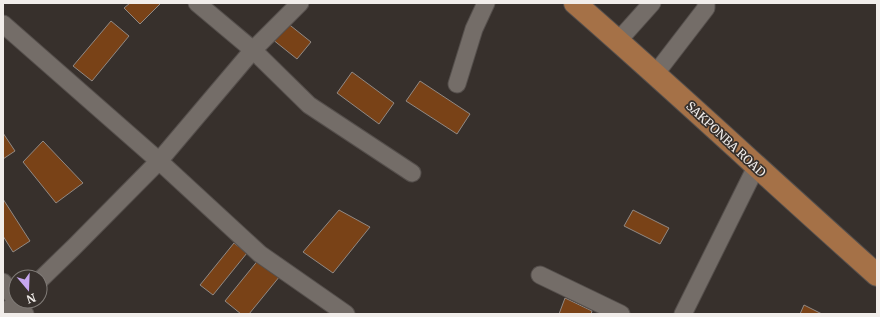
<svg xmlns="http://www.w3.org/2000/svg" width="880" height="317" viewBox="0 0 880 317" font-family="Merriweather,serif">
<style>
.building{fill:#794217;stroke:#918984}
.lines{fill:none;stroke-linecap:round;stroke-linejoin:round}
.minor-casing{stroke:#554f4c;stroke-width:19}
.major-casing{stroke:#554f4c;stroke-width:24}
.minor{stroke:#746d68;stroke-width:17}
.major{stroke:#a57147;stroke-width:22}
.labels{text-anchor:middle;dominant-baseline:central;stroke-width:3.5;stroke-linejoin:round;paint-order:stroke}
.street-label{font-size:12px;fill:#f1edea;stroke:#37302c}
</style>
<rect width="100%" height="100%" fill="#37302c"/>
<path class="building" d="M130,3h31l-21,21 -16,-16z
M111,21l18,15 -37,45 -19,-15z
M286,22l25,20 -14,17 -25,-20z
M352,72l42,31 -15,21 -42,-31z
M420,81l50,33 -13,20 -51,-33z
M3,133l12,18 -12,8z
M43,141l40,42 -27,20 -33,-41z
M3,199l27,42 -17,11 -10,-16z
M339,210l31,17 -37,46 -30,-21z
M633,210l36,18 -9,16 -36,-18z
M234,243l13,10 -34,42 -13,-10z
M259,259l21,17 -31,38h-8l-16,-13z
M565,298l27,13 -1,3h-32z
M804,305l18,9h-22z"/>
<g class="lines">
<g class="minor-casing">
<path id="minor" d="M197,3l56,47 56,55 103,68
M3,24l156,137 101,93 86,60
M618,41l34,-38
M656,73l50,-65v-5
M457,84l17,-55 12,-26
M540,275l81,39
M40,280l35,-34 84,-85 94,-111 47,-47
M3,282l22,32
M3,314l15,-13
M683,314l73,-147"/>
</g>
<g class="major-casing">
<path id="major" d="M575,3c102,89 201,182 302,272"/>
</g>
<use href="#minor" class="minor"/>
<use href="#major" class="major"/>
</g>
<g class="labels">
<g class="street-label">
<text transform="translate(726 139) rotate(43)">SAKPONBA ROAD</text>
</g>
</g>
<rect width="880" height="317" fill="none" stroke="#f1edea" stroke-width="8"/>
<g transform="translate(28 289) rotate(161)"><circle r="19" fill="#37302c" stroke="#817c78"/>
<path d="M0-3L7 15L0 10L-7 15Z" fill="#c6a6f0"/>
<text y="-6" font-size="11" font-weight="bold" text-anchor="middle" fill="#f1edea">N</text>
</g>
</svg>
